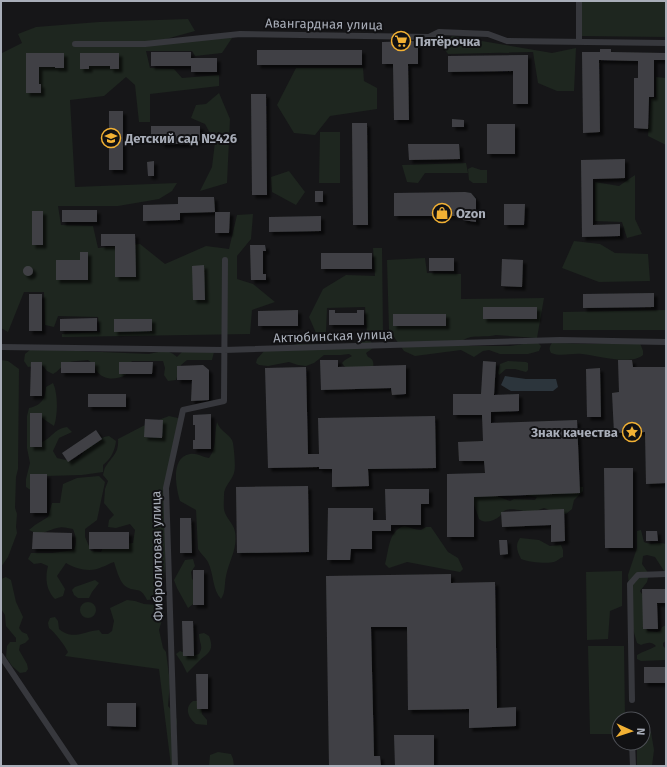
<svg xmlns="http://www.w3.org/2000/svg" width="667" height="767" viewBox="0 0 667 767" font-family="'Fira Sans',sans-serif">
<style>
.green{fill:#1e261f}
.water{fill:#2c353c}
.building{fill:#404145;filter:url(#shadow)}
.lines{fill:none;stroke-linecap:round;stroke-linejoin:round}
.minor{stroke:#37383d;stroke-width:6}
.labels{text-anchor:middle;dominant-baseline:central;stroke-width:4;stroke-linejoin:round;paint-order:stroke}
.street-label{font-size:13px;fill:#a8adb8;stroke:#111113}
.poi-label{font-size:13px;font-weight:bold;fill:#a8adb8;stroke:#111113;text-anchor:start}
</style>
<defs>
<filter id="shadow"><feDropShadow dx="3.5" dy="3.5" stdDeviation="1" flood-color="#0009"/></filter>
</defs>
<rect width="100%" height="100%" fill="#161618"/>
<path class="green" d="M585,1h81v36l-84,-1v-34z
M188,19l7,12 -29,8 66,-1 -10,15 -27,3 -3,-5h-46l4,17 24,1 8,9 37,-3v11l-69,8v28h-11l-4,-37 -9,-8 -22,19 -34,4 5,87 102,-4 -5,8 -13,8 -41,7h-60l3,19 32,1 5,22 42,-4 25,20 41,-18 23,3 8,-34 16,-1 -2,25 -14,17v23l16,5 22,18 -23,8 -2,24 -188,3v-3l38,-2 -2,-15 -40,-1 -4,11 -9,-2 -1,-33h-20l-16,40 -7,-4v-276l1,1 20,-10 -4,-9 18,-7 63,-5z
M452,36l100,17 24,-5 -2,43h-17l-19,-8 -5,-31 -85,2 -6,-8z
M296,68h67l1,13 13,7v21l-47,7 -15,19 -21,-2 -17,-28z
M656,77l10,1v67l-18,-9 3,-37 5,-2z
M219,93l11,26 -3,64 -27,8 12,-24 3,-25 -10,-18 -14,-6 5,-13 10,-1z
M320,132h20v51h-21z
M466,163l2,10h-43l-7,10 -11,-1 -5,-17z
M472,167l9,3h6v13h-14l-4,-3 -1,-11z
M289,171l16,21 -9,13 -24,-13 -1,-15z
M635,175v44l7,15 -15,4 -5,-16 -27,-1v-39l24,4z
M574,241l26,3 15,9 33,1 2,27 -51,1 -37,-14z
M373,248h9l1,85h-16l-2,-26 -38,1 -1,24 -10,1 -7,-16 14,-28 23,-14 29,1z
M425,258l2,15 34,1v25l83,-1 -7,40 -41,-3c-10,3 -23,-1 -33,5l3,4 5,2h39l27,-4 4,4 -2,5 -11,3h-28l-11,-4 -6,1 -9,6 -13,-7 -46,6 -11,-5 -15,-21 -2,-70z
M666,310v20h-103v-18z
M365,341h5l3,3v4l-7,5 2,4c5,2 6,5 5,10l-22,4 -7,-5 -2,-3 3,-3 7,-4 -3,-2 -8,1h-17l-10,8 -8,3 -8,-1 -9,-3 -21,4 -9,-1 -3,-2 1,-4 8,-9 33,-6h59z
M552,343l37,1 51,-1 3,8v4c-12,11 -47,0 -61,-1 -11,-1 -21,3 -31,-1 -2,-4 -2,-6 1,-10z
M31,349l118,5c12,-2 18,-6 28,3l5,-5h32l-2,8h-25l-6,5 -5,15 -8,1 -4,-6 1,-7 -2,-7h-31l-5,6 -1,8c-10,5 -23,6 -30,-5 -2,-5 -3,-6 -8,-10 -6,1 -16,0 -22,4 -5,2 -7,7 -13,10l-6,-3 -5,-6 -14,2 -4,-6 1,-7z
M1,360l7,1 11,8 -1,100 -2,8 -1,31 2,6 -1,13 1,6 -9,24 -7,10z
M508,361l18,1 2,1v7l-2,2 -11,-3h-9l-7,6 -1,-2 2,-9z
M53,383c5,10 5,32 1,43l-12,-8 -6,20 6,4c11,-5 12,-13 25,-15l5,5 -13,6 -6,13 4,7c7,2 16,4 22,0 2,-2 4,-5 6,-8 7,-8 13,-12 24,-14l7,5c-1,9 -5,18 -13,24v7l-21,3 -37,1 -13,15 -6,-4v-8l4,-16 -3,-15v-32l2,-8c13,-3 16,-9 17,-21z
M169,416l13,3 -15,60 -2,88 -1,9 -7,23 -10,1c-7,-16 -13,-6 -23,-15 -5,-5 -8,-17 -10,-23 -4,1 -8,4 -12,5 -11,6 -26,2 -36,-4l-9,13 8,13 -2,7 -8,3c-9,-9 -10,-21 -7,-33l-7,-3 -7,1 -6,-5 3,-6h21l22,-3c3,-8 2,-13 -1,-21 -5,-1 -11,-3 -16,-1 -13,3 -14,9 -28,2l6,-5 13,-8 4,-14h8l3,-19 14,-6 22,-2 6,6 -8,38 -12,9v8l6,14 10,1 3,-7 29,-2 2,-13 -5,-6 -14,4 -8,-1 1,-7 5,-5 -10,-12 1,-14 3,-8 -5,-6c1,-3 1,-7 3,-9 7,-11 13,-13 12,-27l25,-13z
M217,422c3,10 15,13 16,21 1,7 3,24 1,30 -3,9 -10,13 -10,22 0,6 -1,13 1,18 3,7 9,12 10,19 3,16 -6,29 -9,44 -2,9 0,16 -5,23 -9,-10 -7,-25 -13,-37 -3,-5 -7,-8 -10,-13l-2,-39 -16,-9c-4,-13 -10,-44 10,-47 7,-1 12,3 19,4 8,-10 5,-24 8,-36z
M574,487h9v4l-9,9 -2,9 -6,5 -8,-1 -14,-5 -14,5c-7,-2 -19,-6 -26,-2 -2,1 -3,3 -4,5 -6,5 -15,8 -21,3l-8,-23 23,-1 16,6 4,-2 21,1 2,-3 -12,-2z
M404,526c6,1 11,4 17,4l5,-3h5l17,25 10,6 5,11 -3,3 -53,-10 -18,6 -4,-4c4,-13 3,-33 19,-38z
M641,530l3,12c8,4 14,-1 22,2v30l-11,-17 -8,-2 -4,1 -1,8 7,10 -2,8 -7,9 9,14 -3,23 2,3 9,1 3,-1 2,-4 4,-2v16l-3,2v3l3,3v11l-25,1 -4,-2v-4c6,-4 13,-5 19,-9 -5,-5 -9,-3 -15,-1l-4,-2 -4,-14 -5,-54 9,-27v-17z
M520,538l19,2 11,6 11,-1 2,5v7c-3,1 -6,4 -9,5 -7,2 -26,0 -33,-3 -4,-8 -6,-14 -1,-21z
M193,559l2,7 -4,6 1,7 10,11c-4,7 -7,14 -14,18l-11,-20 -3,-8 11,-20z
M622,571v35l-12,5 -2,28 -21,1 -1,-68z
M6,577l5,3 5,22 7,15 -4,11 3,4 5,2 2,5 -4,4 -5,2 -1,5 8,14 1,5 -2,3 -6,1 -8,-7 -6,-9 1,-11 3,-4h6v-4l-10,-12 -1,-11 -4,-6v-30z
M95,580l4,3 -7,9 -3,6h-11l-4,-3 -2,-5 3,-3z
M127,600l8,1 9,3 14,1 6,8 -5,17 4,18 3,4 4,31 -2,23c7,8 13,14 6,25l3,35h-6l-12,-97 -94,-13 3,-4c-2,-5 -14,-21 -19,-24l-1,-5 2,-5 5,-1 3,4 1,8c14,12 25,2 40,1l3,4h6l4,-3 2,-10 -4,-13z
M80 610a8 8 0 1 1 16 0a8 8 0 1 1-16 0Z
M204,633l5,3c6,15 -1,17 -10,25 -4,4 -8,8 -12,12l-5,-10 -6,-9 4,-3 5,2 3,4 11,-3c5,-8 0,-11 0,-20z
M588,646h36l1,73h-6v15h-29z
M193,701h6l2,2 1,11 5,6v5l-11,-1c-8,-6 -12,-17 -3,-23z
M643,726l8,6 3,18 -2,16h-15v-23h6z
M218,752l13,2 2,5 1,7h-25l1,-11z"/>
<path class="water" d="M505,376l21,3h30l2,8 -5,4h-42l-10,-6z"/>
<path class="building" d="M418,41v23h-10l1,56h-15l-1,-56h-11v-22z
M600,49h11v3l55,1v7h-12v37h-5l-1,32 -14,-1v-50h4v-17l-39,-1 1,72 -17,1 -1,-81h18z
M257,50h105v15h-105z
M151,52h40v6h26v14h-26v-6h-40z
M26,53h38v15h-9v-1h-16v17h2v9h-15z
M80,53h39v16h-9v-3h-21v3h-9z
M528,55v49h-15v-33l-65,1v-16z
M251,94h15l1,101h-15z
M109,111h14v59h-14z
M452,119l12,1v7h-12z
M352,123h15l1,102h-15z
M487,124h28v30h-28z
M151,126h49v15h-11v3h-28v-3h-10z
M408,144h51l1,15 -51,1z
M625,159v19l-32,1v46l27,-1v12l-38,1 -1,-77z
M154,161v15h-6l-1,-14z
M315,191h8v11h-8z
M465,192l6,1 5,6v23l-13,-2 -2,-4h-67v-23z
M178,197h36l1,15 -35,1v7l-37,1v-16l35,-1z
M504,204h21l-1,21h-20z
M62,210h35v12h-35z
M32,211h11v34h-11z
M215,212h15l-1,21h-14z
M321,216v15l-52,1v-15z
M101,234h34l1,43h-21v-31h-14z
M250,245h15l1,6h-3v23h3v6h-15z
M80,252h8v28h-32v-20h24z
M321,253h51v16h-51z
M429,258h25v13h-25z
M502,259l21,1 -1,27 -21,-1z
M204,265l1,35h-12l-1,-34z
M23 271a5 5 0 1 1 10 0a5 5 0 1 1-10 0Z
M654,293v14l-71,1v-14z
M29,294h13v37h-13z
M483,307h54v12h-54z
M298,310v16h-40v-15z
M329,310h6v3h22v-3h7v15h-35z
M393,314h53v12h-53z
M97,318v13h-37v-12z
M114,319h38v12l-38,1z
M320,360h18v7l68,-2v29l-14,1 -1,-7 -70,2z
M618,360h14l1,7h33v116l-20,1 -1,-52 -31,1 -2,-40 7,-1z
M483,361l13,1 -2,33 25,-1v17l-28,1v11l86,-3 3,73 -106,4v40h-27v-63l38,-1 -1,-12h-25l-1,-19 25,-1 -1,-26h-29v-21h28z
M31,362h11v34h-12z
M61,362h34v11h-34z
M119,362h34l-1,12h-33z
M203,365l6,5v30l-18,1 1,-21h-15v-14z
M306,367l2,87h11l-1,-36 117,-2 1,52 -68,1 1,17 -37,1v-18h-13v-2l-51,1 -3,-100z
M600,368l1,49h-14l-1,-48z
M88,394h38v13h-38z
M30,413h12v34h-12z
M211,414v35h-18v-9h2v-15h-2v-10z
M145,419l18,1 -1,18 -18,-1z
M96,430l6,9 -34,23 -6,-9z
M604,468h29v80h-28z
M30,474h17v39h-17z
M308,486l1,66 -72,1 -1,-66z
M385,489h44v15h-8v21h-30v6h-19v18h-21l-1,11h-23l1,-52h45v12h13z
M564,509l1,32 -14,1v-17l-49,2 -1,-15z
M180,518h11l1,35h-12z
M646,531h11l1,10h-12z
M33,532l39,1v16h-40z
M89,532h40v17h-40z
M499,540h8l1,14 -8,1z
M193,570h11v35h-11z
M451,574v9l44,-1 2,126 19,-1v19l-47,2v-19l-61,1 -1,-83h-36l3,129h6l1,10h-52l-3,-190z
M642,589h24v14h-9l1,26h-15z
M182,621h11l1,35h-11z
M644,667h22v16h-22z
M196,674h12v35h-11z
M107,703h29v24l-29,-1z
M394,735h40v31h-39z"/>
<g class="lines">
<path class="minor" d="M579,42v-41
M75,44h70l95,-10 189,3 10,-5 49,2 19,7 159,2
M1,347l223,3 336,-10 106,2
M1,656l74,110
M632,700l-2,-116 8,-9 28,-1
M632,743l1,23
M175,766l-9,-278 17,-78 41,-9 1,-141"/>
</g>
<defs>
<g id="supermarket-ring" transform="scale(1)"><circle r="9.5" fill="#111113" stroke="#f2b134" stroke-width="1.5"/><path d="M-6-5.5h2.5l.6 2H6L4.5 2H-2.5L-4.4-4H-6ZM-1.5 3.2a1.3 1.3 0 1 0 .1 0ZM3 3.2a1.3 1.3 0 1 0 .1 0Z" fill="#f2b134"/></g>
<g id="school-ring" transform="scale(1)"><circle r="9.5" fill="#111113" stroke="#f2b134" stroke-width="1.5"/><path d="M0-5L7-2L0 1L-7-2ZM-4 1L0 2.5L4 1V4Q0 6-4 4Z" fill="#f2b134"/></g>
<g id="shop-ring" transform="scale(1)"><circle r="9.5" fill="#111113" stroke="#f2b134" stroke-width="1.5"/><path d="M-5-2.5h2.3a2.7 3.5 0 0 1 5.4 0H5L5.5 6h-11ZM-1.5-2.5h3a1.5 2.3 0 0 0-3 0Z" fill="#f2b134"/></g>
<g id="sight-ring" transform="scale(1)"><circle r="9.5" fill="#111113" stroke="#f2b134" stroke-width="1.5"/><path d="M0-6L1.8-2.2L6-1.7L2.9 1.2L3.7 5.4L0 3.3L-3.7 5.4L-2.9 1.2L-6-1.7L-1.8-2.2Z" fill="#f2b134"/></g>
</defs>
<g fill-rule="evenodd">
<use href="#supermarket-ring" x="401" y="41"/>
<use href="#school-ring" x="111" y="138"/>
<use href="#shop-ring" x="442" y="213"/>
<use href="#sight-ring" x="632" y="432"/>
</g>
<g class="labels">
<g class="street-label">
<text transform="translate(324 24) rotate(1)">Авангардная улица</text>
<text transform="translate(333 336) rotate(-2)">Актюбинская улица</text>
<text transform="translate(157 556) rotate(-91)">Фибролитовая улица</text>
</g>
<g class="poi-label">
<text x="415" y="41">Пятёрочка</text>
<text x="125" y="138">Детский сад №426</text>
<text x="456" y="213">Ozon</text>
<text x="618" y="432" text-anchor="end">Знак качества</text>
</g>
</g>
<rect width="667" height="767" fill="none" stroke="#a8adb8" stroke-width="4"/>
<g transform="translate(631 731) rotate(93)"><circle r="19" fill="#111113" stroke="#4d4f55"/>
<path d="M0-3L7 15L0 10L-7 15Z" fill="#f2b134"/>
<text y="-6" font-size="11" font-weight="bold" text-anchor="middle" fill="#a8adb8">N</text>
</g>
</svg>
